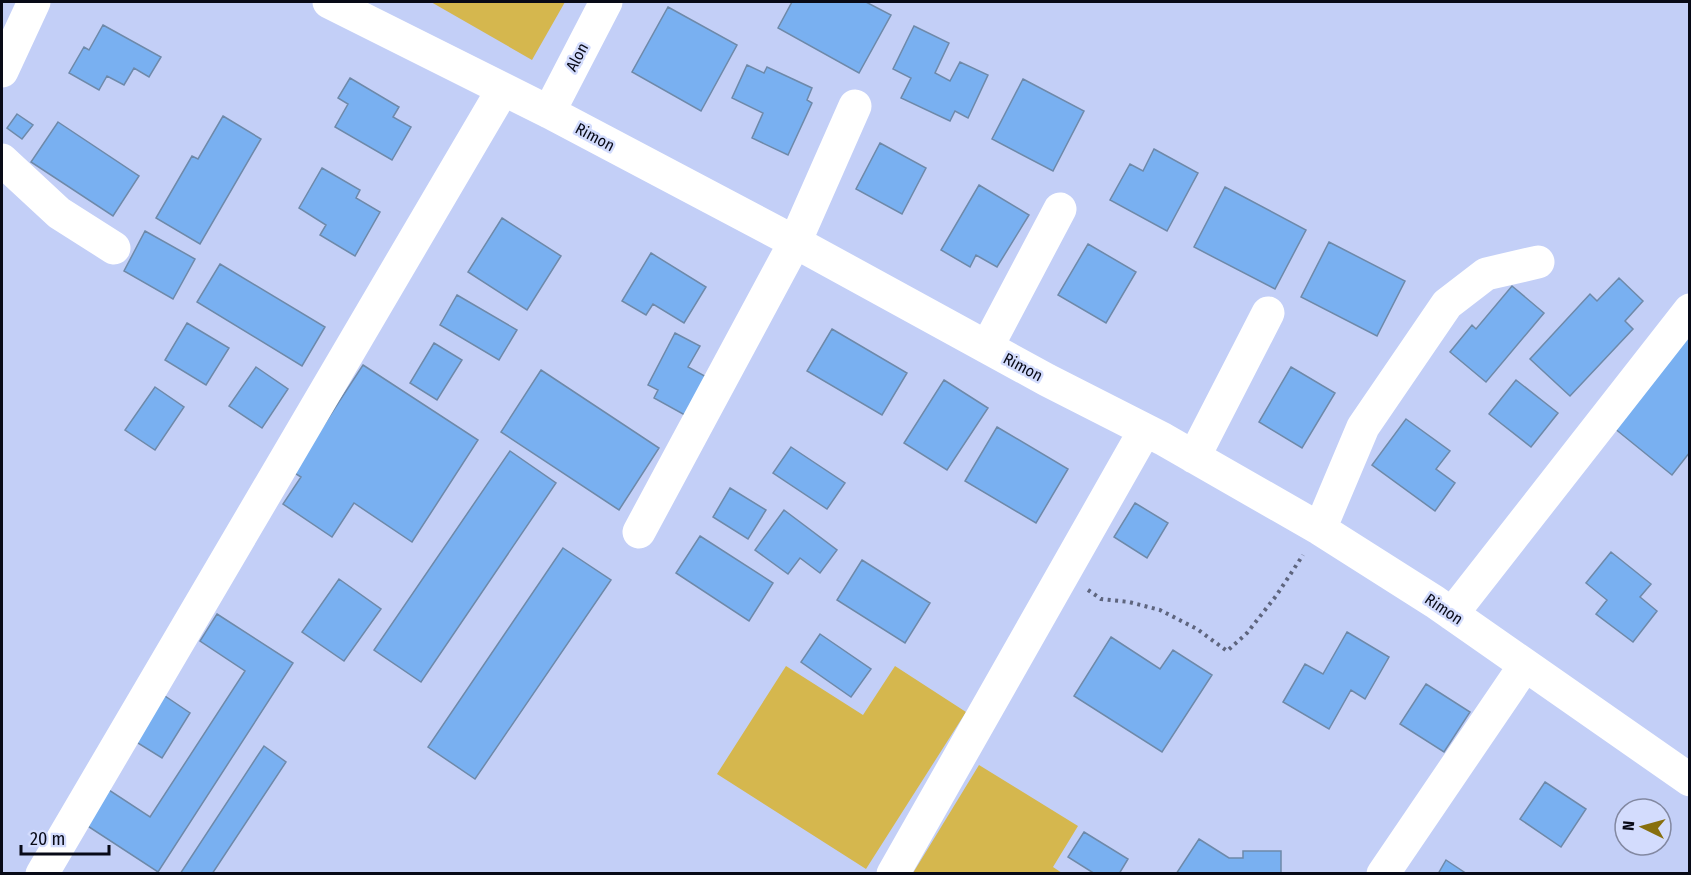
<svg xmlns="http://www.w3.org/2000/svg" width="1691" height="875" viewBox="0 0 1691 875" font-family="'Fira Sans Condensed',sans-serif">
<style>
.green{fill:#d5b74e}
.building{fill:#79b0f1;stroke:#6e89a9;stroke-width:1.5}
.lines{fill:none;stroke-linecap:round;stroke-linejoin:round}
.path{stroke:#5e657e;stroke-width:4;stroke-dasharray:3 4.5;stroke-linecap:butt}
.minor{stroke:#fff;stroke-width:33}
.labels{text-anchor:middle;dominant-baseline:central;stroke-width:5;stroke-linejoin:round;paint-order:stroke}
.street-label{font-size:16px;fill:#080a17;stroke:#d3dcfd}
</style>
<rect width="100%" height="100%" fill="#c3cff7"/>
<path class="green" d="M431,2h134l-33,58z
M786,666l77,49 32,-49 71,46 -100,157 -149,-95z
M979,765l99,61 -25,41 9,6h-149z"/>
<path class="building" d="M792,2h74l25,13 -32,58 -81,-45z
M668,7l69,38 -36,66 -69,-39z
M103,25l58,32 -12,20 -15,-9 -10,17 -17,-9 -8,14 -30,-17 15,-26 5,3z
M914,26l35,17 -14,30 15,8 10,-19 28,13 -20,43 -13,-7 -5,10 -49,-23 10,-20 -18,-9z
M747,65l17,8 3,-6 45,21 -5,12 5,3 -24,52 -36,-17 11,-25 -31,-15z
M350,78l49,29 -6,10 18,10 -19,33 -57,-33 13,-23 -10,-6z
M1023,79l61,32 -31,60 -61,-32z
M17,114l16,11 -11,14 -15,-11z
M223,116l38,23 -61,105 -44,-26 36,-62 6,3z
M58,122l81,54 -26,40 -82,-54z
M880,143l46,25 -24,46 -46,-25z
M1154,149l44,24 -31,58 -57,-31 20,-36 13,7z
M322,168l38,22 -4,8 24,14 -25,44 -35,-21 6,-10 -27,-17z
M979,185l50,30 -32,52 -21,-12 -6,12 -29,-17z
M1225,187l81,43 -31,59 -81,-42z
M502,218l59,38 -34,54 -59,-38z
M145,231l50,28 -22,40 -49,-28z
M1329,242l76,39 -28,55 -76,-39z
M1088,244l48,28 -30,51 -48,-28z
M651,253l55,34 -22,36 -31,-19 -7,11 -24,-14z
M220,264l105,63 -23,39 -105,-64z
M1619,278l24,23 -18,20 8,8 -63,67 -40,-37 60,-65 7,7z
M1512,286l32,27 -58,69 -36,-30 22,-27 4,4z
M457,295l60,35 -18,30 -59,-35z
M187,323l42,25 -23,37 -41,-25z
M832,329l75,44 -25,42 -75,-44z
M1690,332v120l-18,23 -58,-47z
M675,333l25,13 -12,21 24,13 -20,39 -38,-21 4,-8 -10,-5z
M434,343l28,17 -25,40 -27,-17z
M363,365l115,75 -66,102 -58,-39 -22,34 -49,-33 18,-27 -8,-5z
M256,367l32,22 -26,39 -33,-22z
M1291,367l44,26 -33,55 -43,-26z
M541,370l118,78 -40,62 -118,-78z
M944,380l44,28 -41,62 -43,-27z
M1516,380l42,33 -27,34 -42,-33z
M155,387l29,20 -29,43 -30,-20z
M1406,419l44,32 -14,18 19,14 -20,28 -63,-46z
M997,427l71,42 -32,54 -71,-42z
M791,447l54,36 -18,26 -54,-36z
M510,451l46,32 -135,199 -47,-32z
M730,488l36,22 -18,29 -35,-22z
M1135,503l33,20 -21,35 -33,-21z
M784,510l53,40 -17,23 -20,-15 -12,16 -33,-24z
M700,536l73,47 -24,38 -73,-48z
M563,548l48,32 -136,199 -47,-32z
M1611,552l40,32 -11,13 17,14 -24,31 -37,-28 11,-14 -21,-17z
M862,560l68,43 -25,40 -68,-43z
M339,579l42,30 -37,52 -42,-29z
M217,614l76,49 -135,209 -75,-49 23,-35 44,29 95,-146 -45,-30z
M1347,632l42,25 -24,42 -14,-9 -22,39 -46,-27 22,-38 18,10z
M820,634l51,35 -20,28 -50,-35z
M1111,637l49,32 13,-19 39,25 -50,77 -88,-56z
M1426,684l44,28 -26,40 -44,-28z
M162,694l28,19 -28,45 -29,-18z
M264,746l22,16 -74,112h-32z
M1545,782l41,27 -25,38 -41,-28z
M1084,832l44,27 -9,15h-24l-27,-17z
M1199,839l30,19h14v-7h38v23h-105z
M1446,860l21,14h-29z"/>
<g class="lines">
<path class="path" d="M1088,590l13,9 28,3 31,8 37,19 30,22 20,-18 29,-37 27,-41"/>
<path class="minor" d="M329,2l220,110 246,130 252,138 116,59 157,90 115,73 255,178
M2,71l32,-69
M549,112l57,-110
M2,160l57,53 55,35
M987,347l73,-138
M1194,457l74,-144
M1320,529l43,-102 84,-123 39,-30 52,-12
M639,532l156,-290 60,-136
M1452,614l238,-304
M42,874l461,-785
M893,874l252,-444
M1383,874l142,-209"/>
</g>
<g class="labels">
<g class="street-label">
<text transform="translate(577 57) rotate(-62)">Alon</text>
<text transform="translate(595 137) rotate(28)">Rimon</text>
<text transform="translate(1023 367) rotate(28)">Rimon</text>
<text transform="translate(1444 609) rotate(34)">Rimon</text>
</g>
</g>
<rect width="1691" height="875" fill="none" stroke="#080a17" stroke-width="6"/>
<g transform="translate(1643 827) rotate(275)"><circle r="28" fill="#d3dcfd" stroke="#8288a1" stroke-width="1.5"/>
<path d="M0-4.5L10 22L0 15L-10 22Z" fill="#876f0e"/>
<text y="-9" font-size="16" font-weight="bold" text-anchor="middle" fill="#080a17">N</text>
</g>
<path d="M21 845v9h88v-9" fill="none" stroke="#080a17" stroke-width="3"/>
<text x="30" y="845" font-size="18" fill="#080a17" stroke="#d3dcfd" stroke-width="4.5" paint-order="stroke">20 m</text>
</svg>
